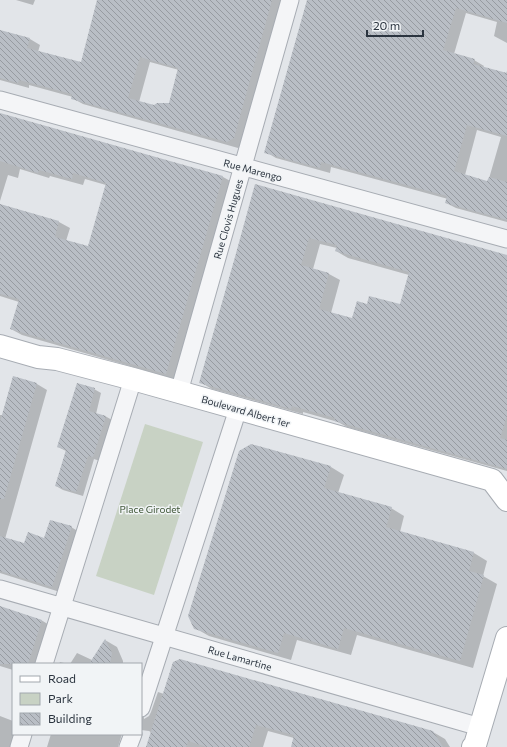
<svg xmlns="http://www.w3.org/2000/svg" width="507" height="747" viewBox="0 0 507 747" font-family="Commissioner,sans-serif">
<style>
.green{fill:#c8d2c4}
.shadow{fill:#0003;fill-rule:evenodd}
.building{fill:url(#building-back-hatch);fill-rule:evenodd}
.lines{fill:none;stroke-linecap:round;stroke-linejoin:round}
.minor-casing{stroke:#a7acb3;stroke-width:19}
.secondary-casing{stroke:#a7acb3;stroke-width:24}
.minor{stroke:#f4f5f7;stroke-width:17}
.secondary{stroke:#fff;stroke-width:22}
.labels{text-anchor:middle;dominant-baseline:central;stroke-width:3;stroke-linejoin:round;paint-order:stroke}
.street-label{font-size:10px;fill:#2b343f;stroke:#f1f4f6}
.park-label{font-size:10px;fill:#42593a;stroke:#f1f4f6}
</style>
<defs>
<pattern id="building-back-hatch" width="6" height="6" patternUnits="userSpaceOnUse"><rect width="6" height="6" fill="#b9bec5"/><path d="M-1 5l2 2M0 0l6 6M5-1l2 2" fill="none" stroke="#979ba1"/></pattern>
</defs>
<rect width="100%" height="100%" fill="#e2e5e9"/>
<path class="green" d="M145,424l58,18 -49,153 -58,-19z"/>
<path class="shadow" d="M16,0h19l-2,5z
M98,0h186l-40,144 -6,4 -155,-44 -11,-6 1,-1 -44,-12v3l-29,-8v-49l30,8 10,6 -2,7 44,11zM150,62l29,8 -9,34 -16,2 -15,-4z
M308,0h199v43l-13,-7 3,-14 -31,-9 -12,41 20,6 10,6 -1,2 23,6 1,-3v151l-51,-14 -10,-5 2,-4 -117,-32 -1,6 -54,-15 -10,-6zM477,130l24,7 -13,45 -23,-7z
M0,114l223,63 11,6 -56,197 -156,-45 -11,-6 8,-27 -19,-6v-91l59,17 11,6 -4,13 23,7 17,-63 -21,-6 -2,6 -33,-9 -1,2 -29,-9 -2,9 -10,-3 -8,26z
M256,185l251,71v215l-160,-44 -9,-5 -35,-10v2l-91,-25 -12,-7zM320,244l17,4 -1,3 12,7 61,17 -8,30h-33l-15,14 -22,-6 9,-33 -11,-6 -16,-5z
M37,384l10,6 -42,149 20,5 20,-5 26,-12 10,6 -18,60 -63,-20v-158h3z
M94,389l7,4 -5,21 9,2 7,4 -12,41 -6,-2 -11,37 -20,-6 -7,-4 10,-35 -8,-4z
M251,445l80,22 13,8 -6,18 53,15 13,8 -4,16 74,21 13,8 -4,15 14,8 -24,84 -116,-33 -6,20 -54,-15 -6,20 -82,-24 -14,-8z
M0,607l41,13 10,6 -11,38h-27v6l-13,-4z
M105,640l12,7 6,14v3h-53l7,-11 15,7z
M60,662l8,2h-9z
M141,687l3,32 5,-3 2,-4 7,-20 6,2 269,38 12,7 5,8h-158l2,-9 -26,-7 -5,16h-116l5,-14 -3,-2 -8,-1z
M0,716l13,5v13h6l-4,13h-15z
M51,734h71l-4,13h-71z"/>
<path class="building" d="M97,0h175l-38,138 -7,4 -156,-43 1,-5 -53,-14 -1,3 -18,-5v-48l30,8 -3,10 54,14zM140,57l38,11 -9,35h-12l-3,2 -26,-7z
M307,0h200v23l-51,-15 -13,42 32,9 -2,5 34,9v63l-40,-11 -13,46 33,10 2,-4 18,5v38l-62,-17 2,-7 -126,-34 -1,6 -56,-15z
M0,113l223,63 -57,198 -156,-45 9,-30 -19,-5v-90l59,17 -4,16 33,9 18,-63 -33,-10 -1,6 -33,-9 -1,3 -38,-12z
M255,184l252,71v161l-7,22 7,2v29l-173,-48 1,-3 -43,-12 -1,3 -92,-26 36,-126zM309,238l28,7 -2,6 74,21 -9,32 -31,-8 -2,8 -10,-3 -5,17 -33,-9 10,-36 -28,-8z
M13,376l24,7 -33,116h-4v-77z
M77,383l18,5 -6,23 17,5 -13,41 -5,-1 -12,36 -21,-6 11,-36 -9,-3z
M251,444l80,22 -7,22 68,19 -6,20 88,25 -5,19 15,4 -24,86 -116,-33 -6,21 -54,-16 -6,20 -84,-24 -6,-13 51,-165z
M50,520l22,6 -20,61 -52,-16v-35l24,7 4,-11 16,6z
M0,606l42,14 -14,44h-28z
M105,639l7,14 -2,11h-21z
M180,659l253,72 10,16h-152l3,-12 -38,-10 -7,22h-42l-19,-6 -2,6h-40l27,-85z"/>
<g class="lines">
<g class="minor-casing">
<path id="minor" d="M0,100l507,139
M179,392l111,-392
M0,589l480,138
M44,664l89,-285
M141,708l97,-299
M19,747l4,-13
M128,747l5,-13"/>
</g>
<g class="secondary-casing">
<path id="secondary" d="M0,346l38,11 19,2 76,20 359,101 15,20
M473,747l2,-2 32,-107"/>
</g>
<use href="#minor" class="minor"/>
<use href="#secondary" class="secondary"/>
</g>
<g class="labels">
<g class="street-label">
<text transform="translate(253 170) rotate(15)">Rue Marengo</text>
<text transform="translate(228 219) rotate(-74)">Rue Clovis Hugues</text>
<text transform="translate(246 411) rotate(16)">Boulevard Albert 1er</text>
<text transform="translate(240 658) rotate(16)">Rue Lamartine</text>
</g>
<g class="park-label">
<text x="150" y="509">Place Girodet</text>
</g>
</g>
<rect x="12" y="663" width="130" height="72" fill="#f1f4f6" stroke="#a2a7ad"/>
<rect x="20" y="676" width="20" height="6" fill="#ffffff" stroke="#a2a7ad"/>
<text x="48" y="683" font-size="12" fill="#2b343f">Road</text>
<rect x="20" y="693" width="20" height="12" fill="#c8d2c4" stroke="#a2a7ad"/>
<text x="48" y="703" font-size="12" fill="#2b343f">Park</text>
<rect x="20" y="713" width="20" height="12" fill="url(#building-back-hatch)" stroke="#a2a7ad"/>
<text x="48" y="723" font-size="12" fill="#2b343f">Building</text>
<path d="M367 30v6h56v-6" fill="none" stroke="#2b343f" stroke-width="2"/>
<text x="373" y="30" font-size="12" fill="#2b343f" stroke="#f1f4f6" stroke-width="3" paint-order="stroke">20 m</text>
</svg>
